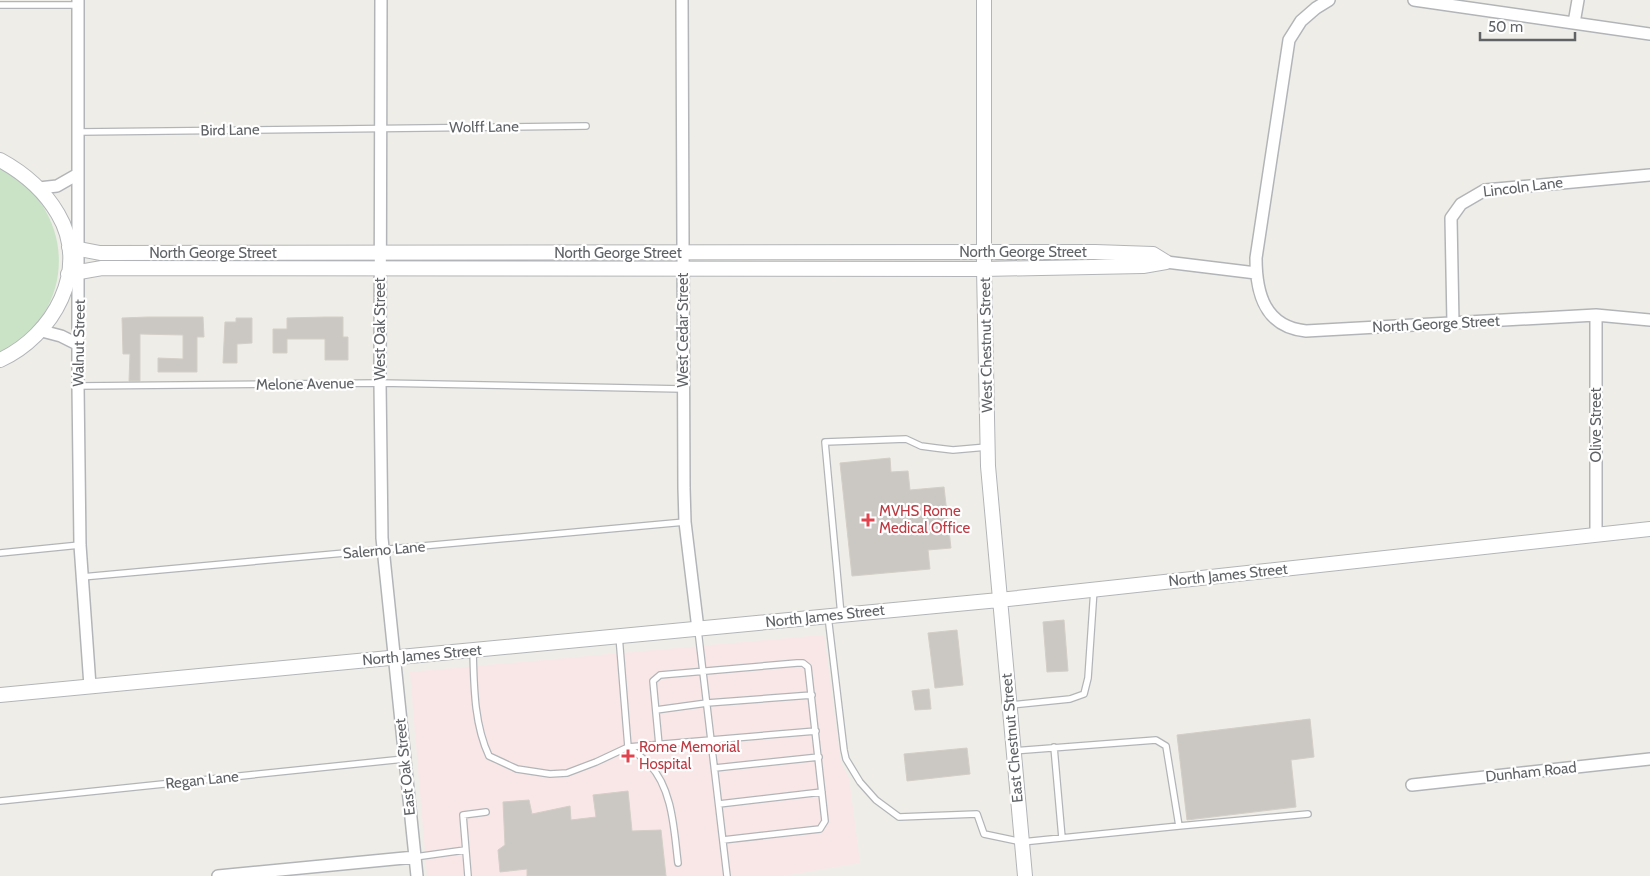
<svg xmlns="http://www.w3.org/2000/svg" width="1650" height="876" viewBox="0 0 1650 876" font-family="Cabin,sans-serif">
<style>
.medical{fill:#f9e7e7}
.green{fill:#cae3c7}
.building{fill:#cbc8c4;stroke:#d3cec7}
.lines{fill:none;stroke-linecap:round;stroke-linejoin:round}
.service-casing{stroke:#b2b5b8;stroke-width:8}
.minor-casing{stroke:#b2b5b8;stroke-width:14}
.tertiary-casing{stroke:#b2b5b8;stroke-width:16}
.service{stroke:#fff;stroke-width:5.5}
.minor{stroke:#fff;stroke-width:11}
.tertiary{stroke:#fff;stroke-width:14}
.health-dot{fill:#e0444e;stroke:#fff;stroke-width:2}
.labels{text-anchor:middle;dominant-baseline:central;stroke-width:4.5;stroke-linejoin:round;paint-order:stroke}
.street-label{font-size:15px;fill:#5f6366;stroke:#fff}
.health-label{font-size:15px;fill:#be3a42;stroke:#fff;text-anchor:start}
</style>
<rect width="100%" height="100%" fill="#efede8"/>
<path class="medical" d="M824,635l15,114 2,14 8,15 11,85 -78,13h-355l-17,-204z"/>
<path class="green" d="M0,167c77,41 80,145 0,185z"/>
<path class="building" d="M148,317h55l1,20h-7v35h-39v-14l25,1v-24l-43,-1v47h-11l1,-27h-7l-1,-36z
M325,317h18v20h5v23h-23v-21h-38v14h-14v-24h14v-11z
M236,318h16v25l-15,1v19h-14l2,-41h11z
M890,458l1,14 17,-1 2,19 34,-3 7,61 -23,2 2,19 -78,7 -12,-113z
M1064,620l4,51 -21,1 -4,-50z
M957,630l6,55 -28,3 -7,-55z
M929,689l2,20 -16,1 -3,-19z
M1310,719l4,38 -23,3 5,47 -109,13 -10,-85z
M967,748l3,26 -63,7 -3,-27z
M628,791l4,40 29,-1 5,46h-139v-7l-27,3 -2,-22 7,-5 -2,-43 26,-2 3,14 38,-8 1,14 25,-3 -3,-22z"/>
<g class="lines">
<g class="service-casing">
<path id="service" d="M0,5h78
M79,132l507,-6
M78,386l302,-3 303,6
M0,553l80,-8
M82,577l603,-55
M841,615l-16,-173 81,-3 15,7 15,2 17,2 34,-3
M828,616l16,134 2,9 14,23 16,18 23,17 78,-3 7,20 38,8 157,-16 -13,-80 -10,-6 -143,11
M698,630l29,246
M619,636l9,111c7,5 15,11 21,17 24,25 25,67 29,99
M473,651c1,35 1,73 16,105l28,13 33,5 17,-1 29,-11 32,-15 188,-16
M1010,705l60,-6 14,-5 4,-16 6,-89
M656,710l51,-7 105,-8
M659,745l-6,-64 7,-6 137,-12h6l5,4 17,154 -5,8 -97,11
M1054,747l8,91
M715,768l104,-11
M0,801l404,-42
M719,804l103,-12
M1179,826l129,-12
M415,857l50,-7
M468,876l-5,-61 23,-3"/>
</g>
<g class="minor-casing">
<path id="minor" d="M78,0v386l2,159 10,141
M381,0l-1,383 2,155 35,338
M682,0l2,488 1,34 13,107
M1329,0l-13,8 -15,13 -12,19 -33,218c0,36 9,69 50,73l290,-16 54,5
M1414,0l236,34
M1574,23l4,-23
M39,188l18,-2 21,-12
M1166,262l90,11
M1453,323l-2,-105 10,-14 24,-14 165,-15
M42,331l19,5 18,9
M1596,535v-220
M1412,785l238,-26
M218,876l197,-19"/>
</g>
<g class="tertiary-casing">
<path id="tertiary" d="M984,0v269l4,197 37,410
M0,160c24,13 44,30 58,54 33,55 -5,122 -58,146
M69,247l31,6 995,-1 58,2 13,8
M68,274l34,-6 882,1 159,-3 23,-4
M0,695l999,-95 651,-71"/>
</g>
<use href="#service" class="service"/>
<use href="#minor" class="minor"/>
<use href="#tertiary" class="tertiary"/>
</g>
<g class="health-dot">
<path d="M865.5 512.5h5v5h5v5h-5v5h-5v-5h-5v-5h5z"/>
<path d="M625.5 748.5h5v5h5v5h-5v5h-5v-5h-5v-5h5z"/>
</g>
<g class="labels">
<g class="street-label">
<text transform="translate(484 127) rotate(-1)">Wolff Lane</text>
<text transform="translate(230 130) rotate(-1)">Bird Lane</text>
<text transform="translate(1523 187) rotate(-7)">Lincoln Lane</text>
<text x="1023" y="252">North George Street</text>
<text x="213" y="253">North George Street</text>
<text x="618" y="253">North George Street</text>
<text transform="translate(1436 324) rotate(-3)">North George Street</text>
<text transform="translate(380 329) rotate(-90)">West Oak Street</text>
<text transform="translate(683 330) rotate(-90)">West Cedar Street</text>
<text transform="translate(79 343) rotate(-89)">Walnut Street</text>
<text transform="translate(986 345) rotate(-91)">West Chestnut Street</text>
<text transform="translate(305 384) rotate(-1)">Melone Avenue</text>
<text transform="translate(1596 425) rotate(-90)">Olive Street</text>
<text transform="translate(384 550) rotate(-5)">Salerno Lane</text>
<text transform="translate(1228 575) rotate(-6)">North James Street</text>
<text transform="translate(825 616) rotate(-6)">North James Street</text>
<text transform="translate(422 655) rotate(-5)">North James Street</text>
<text transform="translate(1012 738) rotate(-95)">East Chestnut Street</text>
<text transform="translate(405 767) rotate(-96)">East Oak Street</text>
<text transform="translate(1531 772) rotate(-6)">Dunham Road</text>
<text transform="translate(202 780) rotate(-6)">Regan Lane</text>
</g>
<g class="health-label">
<text x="879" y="511">MVHS Rome<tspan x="879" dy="17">Medical Office</tspan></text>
<text x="639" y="747">Rome Memorial<tspan x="639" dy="17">Hospital</tspan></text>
</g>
</g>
<path d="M1480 32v8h95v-8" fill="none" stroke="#5f6366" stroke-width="2.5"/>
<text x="1488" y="32" font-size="15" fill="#5f6366" stroke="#ffffff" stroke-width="4" paint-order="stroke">50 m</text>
</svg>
